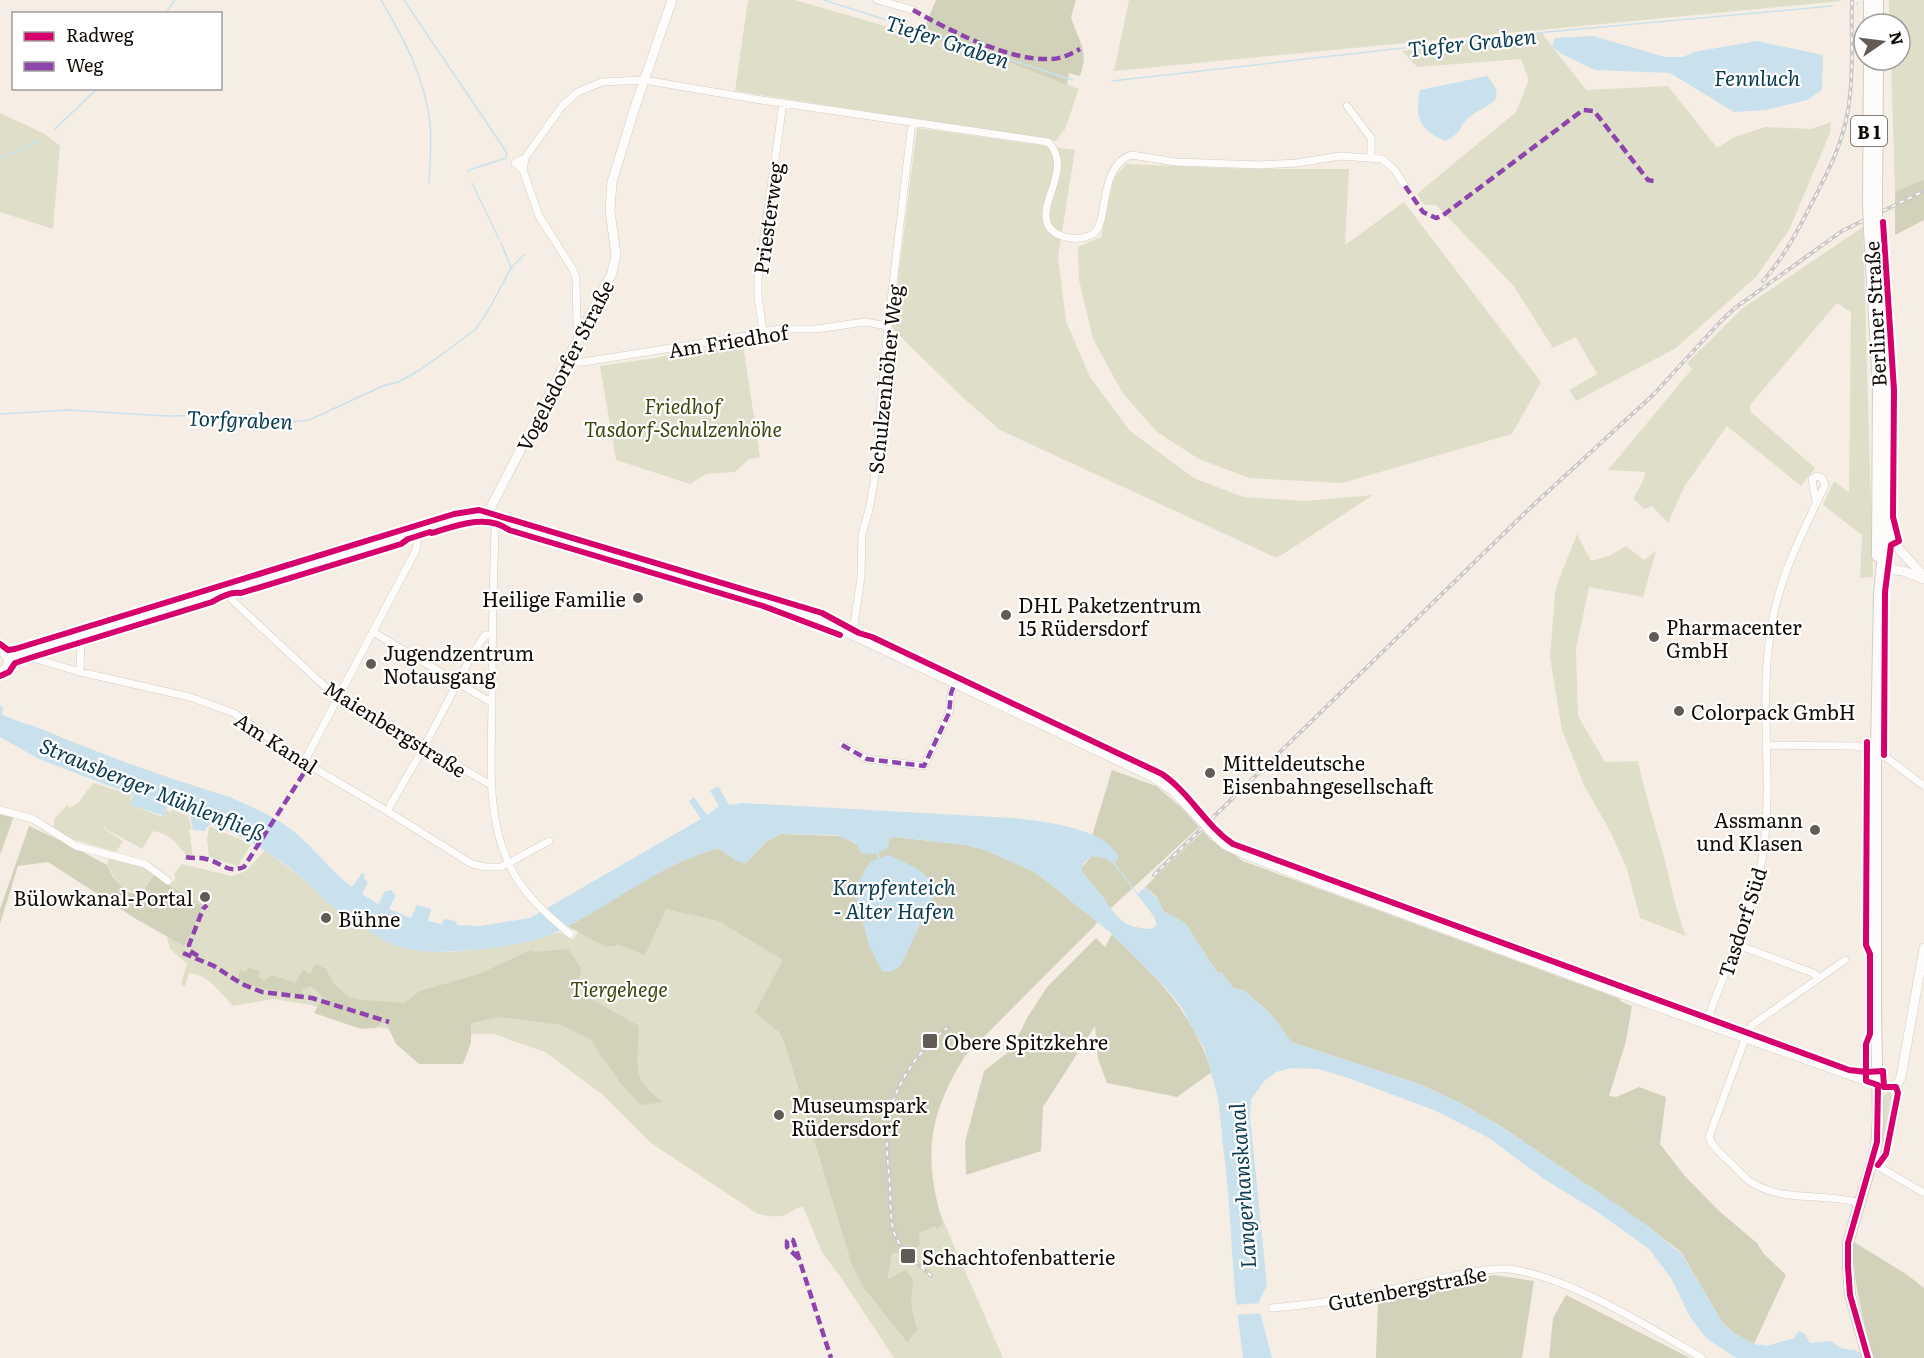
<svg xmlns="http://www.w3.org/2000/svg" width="1924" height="1358" viewBox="0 0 1924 1358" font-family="Literata,serif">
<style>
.green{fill:#dedec9}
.forest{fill:#d2d2bb}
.water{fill:#c9e1ec;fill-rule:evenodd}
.pier{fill:#f6eee5}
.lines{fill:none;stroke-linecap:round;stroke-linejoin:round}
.stream{stroke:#c9e1ec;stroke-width:1.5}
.street-casing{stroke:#d3ccc4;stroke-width:8}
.secondary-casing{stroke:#d3ccc4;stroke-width:10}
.primary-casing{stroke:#d3ccc4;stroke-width:12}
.street{stroke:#fefcfb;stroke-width:7}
.secondary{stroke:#fefcfb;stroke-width:9}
.primary{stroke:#fefcfb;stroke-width:10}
.rail-casing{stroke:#ccc9c7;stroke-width:4}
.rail{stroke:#fff;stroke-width:1.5;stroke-dasharray:4.5;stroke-linecap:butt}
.secondary-bridge-casing{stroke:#d3ccc4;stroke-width:10;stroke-linecap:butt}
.primary-bridge-casing{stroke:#d3ccc4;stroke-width:12;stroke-linecap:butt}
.secondary-bridge{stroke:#fefcfb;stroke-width:9}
.primary-bridge{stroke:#fefcfb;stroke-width:10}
.quiet{stroke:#8e44ad;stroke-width:4.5;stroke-dasharray:9 4.5;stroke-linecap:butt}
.cycleway-casing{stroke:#fff;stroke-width:10}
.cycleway{stroke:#d6006c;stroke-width:6}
.poi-dot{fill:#625b54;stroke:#fff;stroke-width:2}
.labels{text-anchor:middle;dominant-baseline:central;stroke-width:4.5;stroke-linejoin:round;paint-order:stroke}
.shield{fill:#fff;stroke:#595551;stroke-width:1.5}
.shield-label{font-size:18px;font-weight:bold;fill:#120c06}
.street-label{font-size:20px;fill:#120c06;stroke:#fff}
.park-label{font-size:20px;font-style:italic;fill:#3e450c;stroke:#fff}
.poi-label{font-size:20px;fill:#120c06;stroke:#fff;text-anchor:start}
.water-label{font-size:21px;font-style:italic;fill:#0a3b51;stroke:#fff}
</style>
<rect width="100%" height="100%" fill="#f6eee5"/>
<path class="green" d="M748,0h47l208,60 76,29 -14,40 -9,12 -321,-50z
M1129,0h712v1l-727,70z
M1889,0h35v179l-29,13 -4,-132h9v-36h-11z
M1542,33l44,57 82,-4 49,62 18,-11 30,-10 47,2 19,-7 -1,11 -41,97 -33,47 -80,71 -100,53 -7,-11 28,-16 -21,-37 -23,11 -40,-63 -77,-80h-12l-7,-11 99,-82 13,-32 -8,-21 -104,8 -15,-16z
M0,113l45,21 15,12 -7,83 -53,-17z
M917,128l158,22 -17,107 8,64 24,56 40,54 64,47 49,19 61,4 69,-6 -96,63 -277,-128 -41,-36 -67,-66z
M1126,164l122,5h101l-4,76 59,-43 137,180 -29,52 -170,49 -93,-5 -50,-19 -42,-27 -35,-40 -29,-53 -14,-59 -1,-33 23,-10 13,-59z
M1863,227l10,350 -13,1 2,-43 -39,-30 11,-24 15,12 2,-181 -14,-9 -87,102 1,7 64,56 -14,18 -74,-60 -43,61 -16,36 -16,-17 -8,3 -11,-11 8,-13 5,-13 -38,-2 84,-101 -5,-6 56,-55z
M743,345l17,112 -11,2 -14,13 -29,2 -16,10 -74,-24 -16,-94z
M1577,534l14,27 20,-6 15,-9 18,14 12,-9 -13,46 -54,-10 -13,62 2,67 27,46 33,-1c6,29 15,57 23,85 9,31 13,60 25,90l-46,-18 -13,-49 -16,-36 -27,-48 -22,-55 -12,-73 5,-63 4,-15z
M93,783l39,12 -2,10 33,12 3,-7 5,2 1,-3 16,7 4,14h-3l4,26h-6c-12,-14 -15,-21 -34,-25l-11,18 -38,-21 1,-3 -2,3 20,13 -7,11 -44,-13 -18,-12v-8l14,-15 1,4 9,-5z
M209,826l42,18 -13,22 -29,-9 -2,-17z
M265,850l47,36 12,13 88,51 37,2 34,-3 40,-6 36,-11 14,8 6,-10 134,-57 321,12 61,41 -134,132 -16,27 -15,49 1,43 5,27 67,154h-109l-54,-82 -17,-22 -20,-47c-7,0 -9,3 -14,6 -11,6 -20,3 -31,1l-107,-71 -48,-48 -58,-43 -51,-18 -65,1 -59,-9 -59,-21 -38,-6 -40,7c-13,-14 -24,-31 -44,-33l-4,14 -4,-3 6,-20 -17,-15 -3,-11 33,-32 -30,-21 5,-6 -1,-5 8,-10 50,12 14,-5z
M109,858l29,6 16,11 -14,19c-17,-3 -26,-15 -33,-30z
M1890,1092l2,3v7l-8,45 -5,12 3,-21 1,-40 3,-5z"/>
<path class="forest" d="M936,0h140l-5,17c7,24 19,33 9,59l-11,-3 -2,12 -64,-25 -82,-24z
M1924,179v41l-29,15v-43z
M1112,770l44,16 26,22 17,19 -89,82 -7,-12 -21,-25v-5l10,-11 13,2 8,5 -9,-21 -12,-6z
M0,815l14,1 -14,39z
M29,826l39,18 39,21 6,12 15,15 12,3 14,-20 49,32 -19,39 -48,-27 -88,-57 -30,4 -18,58v-15z
M1203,831l9,10 3,-1 28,21 377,138v2l12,5 -6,35 -17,55 7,1 23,-10 27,10 -6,47 24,31 35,36 38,32 6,10 23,22 -32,69 -20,-11 -12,-11 -41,-70 -39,-30 -143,-97 -41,-23 -39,-18 -128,-42 -21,-29 -27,-23 -10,-2 -12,-16 -3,2 -33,-51 -22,-12 -6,-14 -12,-10z
M781,834l59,2 37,18 1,5 -12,10 -7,13 -3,15 13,48 13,26 5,1 14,-7 32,-68c4,-28 -33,-33 -53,-38l-2,-6 12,-15 5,-1 71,8 19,5 50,22 63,50 -133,134c-37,60 -42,100 -22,168l-6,5 -2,-3 -16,7 1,11 -8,9h-20l-5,27 18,-10 8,9 -2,25 6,26 -10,12 -43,-54 -12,-23 -67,-221 -5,-11 -25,-21 28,-52 -64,-39 -53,-12 -21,46 -26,-10 -13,2 -39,-21c49,-29 96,-62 151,-78l17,12 11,3 21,-22z
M1112,934c48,48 77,72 100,138l-35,25 -70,-14 -9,-24 -3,-33 -52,81 -2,44 -75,24 -1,-33 19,-71 28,-22 15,-31 20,-31 49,-49 9,9z
M568,949l13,19 -4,23 62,35c0,18 -6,44 5,59 5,7 13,12 19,17l-22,3 -20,-21 -31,-45 -28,-14 -62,-8 -29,6v20l-8,21h-44l-23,-20 -9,-19 -5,-3 -6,6 -15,1 -47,-16 5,-9 8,-4 -17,-14 -8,4 1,5 -43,-7 -22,-9 2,-9 6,2 2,-5 12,5 -2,5 6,4 8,-6 23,8 8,-13 7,4 5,-10 11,5 7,14 16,14 15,3 40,3 16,-12 59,-17 52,-24 4,2z
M1854,1242l52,32 18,14v70h-52c-7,-39 -21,-75 -18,-116z
M1494,1275l40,6 -12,77h-146l2,-59z
M1566,1295l124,63h-141l4,-40z"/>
<path class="water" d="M1593,36l72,21h18l11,-5 63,-11 66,14 -1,35 -15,10 -41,10 -32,2 -64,-39 -75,-3 -35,-17 -8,-7 3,-8z
M1487,76c24,28 -3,28 -19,42 -11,11 -5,15 -23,23 -27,-13 -30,-23 -25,-51z
M0,705l4,3 -3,6c14,7 28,10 43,16 61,26 123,48 186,67 17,8 36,16 52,26 27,17 45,45 70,64l10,-14 3,2 -1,4 4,3 -6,12 16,10 7,-13 6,-1 5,5 -7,14 22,9 6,-13 14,4 -3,12 14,3 2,-5 12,2 1,4 23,1 50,-8 171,-99 -12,-18 5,-4 13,18 12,-9 -9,-15 8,-5 11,19 13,-2 270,15c28,3 95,9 107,40l-4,5 23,31 7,-7 12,11 6,13 22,12 32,50 4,-1 12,16 10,2 27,23 21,29 128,42 39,18 41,23 143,97 39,31 41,69 12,11 20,11 13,2 27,-8 5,-7 5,2 6,10 20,-2 13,8 12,1 13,8h-132l-30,-20 -16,-21 -19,-39 -22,-29 -53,-38 -52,-32 -55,-41 -53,-27 -85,-32 -32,-10 -27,-1 -16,4 -12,9 -13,19 -1,17 17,168 -9,19 14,54h-29l-8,-65 -7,-102 -10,-93 -14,-50 -22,-40 -15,-19 -55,-55 -77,-62 -50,-22 -19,-5 -71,-8 -5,1 -2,10 -10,5 2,5 8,-3c18,8 49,19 45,42l-32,68c-6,6 -11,8 -19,6l-13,-26 -13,-48 3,-15 7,-13 4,-7 8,-3 -1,-5 -16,-1 -5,-10 -20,-8 -55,-1 -14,7 -21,22 -11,-3 -17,-12c-61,18 -103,55 -157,82 -31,15 -68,19 -102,21 -28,2 -55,1 -79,-13 -20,-11 -40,-24 -56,-39 -5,-4 -8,-9 -13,-13 -29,-27 -63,-48 -100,-62l-3,2 -3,5 -12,-1 -3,-15 -22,-9 -4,10 -34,-11 3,-10 -94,-36 -39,-22zM1092,856l13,2 8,5 42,55 1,7 -4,4c-28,-1 -34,-10 -49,-31 -6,-9 -14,-17 -21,-26 -1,-8 4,-11 10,-16z"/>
<path class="pier" d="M1262,1303l2,10 -30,2 -1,-10z"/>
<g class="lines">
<path class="stream" d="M381,0c23,39 44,78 49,123 2,20 0,40 -1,60
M404,0l103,153 -1,5 -37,12 -1,2
M824,0l249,80
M1856,4l2,-1
M165,14l10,-14
M1112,81l424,-48 296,-27
M55,129l43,-41
M0,158l40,-17
M472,183l27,56
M501,243l10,24
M0,414l67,-4 101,6 82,-1 23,5 18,2 18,-2 74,-34 15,-4 22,-12 55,-40 13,-19 23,-43 13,-13"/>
<g class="street-casing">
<path id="street" d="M877,0l36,10
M1347,106l24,32v20
M523,170l-8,-7 10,-5
M582,332l-4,-2 -1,-5 -1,-48 -4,-9 -33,-52 -16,-46 2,-12 37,-52 16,-14 24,-10 42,-2 117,20 287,42c26,26 -11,60 0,83 7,15 38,18 48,6 6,-7 6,-18 8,-27 3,-18 7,-42 27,-49l45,7 84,3 37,-2 43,-7 42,3 12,10 11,17
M763,332l-5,-35v-18l25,-176
M567,362h16l171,-27 12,-4 18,-2h32l49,-7 23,4
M498,520l-3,11c-2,57 -3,113 -3,169 0,54 -7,111 16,162 13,30 37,51 62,72
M228,590l3,9 102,95 158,91
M373,632l114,68 5,1
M851,634l3,-9 7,-48 1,-43 7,-24 5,-28 14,-156 24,-204
M29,652l7,7 44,13 110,25 44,16 63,45 90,53 85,53 13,3h16l48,-26
M80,672l1,-36
M842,745l25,14 57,7 25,-53 2,-20 4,-10
M1766,745l89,1 21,4
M1887,758l37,28
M304,762l112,-212 2,-11 -3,-8
M0,810l33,9 43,27 69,18 23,17
M387,811l37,-64 49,-94 12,-18h7
M1735,944l78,29 6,5
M1845,960l-93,65 -4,6 -39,106c4,11 15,20 24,28 6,7 13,14 21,19 31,18 72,9 106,19
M1706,1024c18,-53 46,-110 56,-164 12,-72 -2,-146 7,-218 7,-60 31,-104 56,-157l-3,-7 -5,-2 -5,3 4,23
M1874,1164l50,29
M1878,1165c11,-12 22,-62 18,-78
M1272,1308c33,-3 66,-7 99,-14 32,-7 64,-15 97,-21 13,-2 28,-5 41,-4 61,8 140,58 193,89"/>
</g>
<g class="secondary-casing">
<path id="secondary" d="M488,518l4,-13 120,-232 4,-18 -6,-44 2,-29 23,-75 37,-107
M1886,524l9,21 29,31
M1881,568l22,3 21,8
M0,651c11,4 11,17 0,21
M8,658l439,-136 20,-5 21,1 273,81 52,19 48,21 292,138 19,13 21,22
M1216,837l9,8 22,10 67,26 333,122 237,84h12l5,-10 23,-129"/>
</g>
<g class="primary-casing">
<path id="primary" d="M1869,24v-24
M1878,24v-24
M1877,198l1,-138
M1868,202l1,-142
M1869,230l9,155 -1,171
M1868,1358l-18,-63 -2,-28v-24l6,-21 22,-74 2,-29 -2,-108v-261l3,-156 7,-70 1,-134 -10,-164"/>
</g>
<use href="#street" class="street"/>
<use href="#secondary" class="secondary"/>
<use href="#primary" class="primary"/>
<g class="rail-casing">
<path id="rail" d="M1763,281c23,-26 37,-55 53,-86 14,-27 27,-54 32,-85 6,-36 3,-74 4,-110
M1154,875l376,-367 123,-113 68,-74 14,-13 107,-77 82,-40
M931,1276c-12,-12 -27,-22 -34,-37 -8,-14 -6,-35 -7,-50 -1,-19 -4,-37 -3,-56 2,-41 28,-80 60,-105"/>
</g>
<use href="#rail" class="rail"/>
<g class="secondary-bridge-casing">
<path id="secondary-bridge" d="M1193,812l23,25"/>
</g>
<g class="primary-bridge-casing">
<path id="primary-bridge" d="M1877,198v28
M1868,202l1,28"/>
</g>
<use href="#secondary-bridge" class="secondary-bridge"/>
<use href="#primary-bridge" class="primary-bridge"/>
<path class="quiet" d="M913,10c36,20 95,51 137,49 11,0 21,-5 30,-10
M1405,186l18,26 13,6 6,-2 141,-106 11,1 54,69 10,2
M842,745l25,14 57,7 25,-53 2,-20 4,-10
M186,857c7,2 13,0 20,2 15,3 21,15 38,8l65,-102
M183,953l31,13 28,18 20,8 50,6 77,24
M198,956l-8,-5 -1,-6 14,-36 4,-4
M798,1258l-11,-11v-6l2,-2 4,1 1,3 37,115"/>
<g class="cycleway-casing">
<path id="cycleway" d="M1883,222l11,168 -1,127 6,24 -8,4 -6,47 -1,163
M0,644l8,6 7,-1 439,-135 25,-4 343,103 37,20 13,4 290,137c28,19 43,51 71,70l616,226 17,2 17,-1 1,16h12l2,6 -12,61 -8,11
M0,676l9,-4 6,-9 18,-6 179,-55c8,-5 19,-11 29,-9l160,-49 7,-5 22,-7 2,1c23,-7 55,-20 77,-3l254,76 77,29
M1867,742l-1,203 4,9v80l-4,10v37l12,4 -1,57 -29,101v24l2,28 18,63"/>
</g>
<use href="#cycleway" class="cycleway"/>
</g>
<g class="poi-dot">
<circle cx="638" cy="598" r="6"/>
<circle cx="1006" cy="615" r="6"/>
<circle cx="1654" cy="637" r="6"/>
<circle cx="371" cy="664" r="6"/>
<circle cx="1679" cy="711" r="6"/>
<circle cx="1210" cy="773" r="6"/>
<circle cx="1815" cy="830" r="6"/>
<circle cx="205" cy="897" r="6"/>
<circle cx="326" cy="918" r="6"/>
<rect x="922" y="1033" width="16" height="16" rx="3"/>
<circle cx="779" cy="1115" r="6"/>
<rect x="900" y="1248" width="16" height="16" rx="3"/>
</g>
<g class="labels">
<rect class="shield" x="1851" y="116" width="36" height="30" rx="4.5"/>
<g class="shield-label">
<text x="1869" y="131">B 1</text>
</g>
<g class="street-label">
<text transform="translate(767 218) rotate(-82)">Priesterweg</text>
<text transform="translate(1874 314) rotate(-93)">Berliner Straße</text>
<text transform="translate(728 340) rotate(-9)">Am Friedhof</text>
<text transform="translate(564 365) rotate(-63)">Vogelsdorfer Straße</text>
<text transform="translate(884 379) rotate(-84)">Schulzenhöher Weg</text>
<text transform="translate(396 728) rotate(32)">Maienbergstraße</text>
<text transform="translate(277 742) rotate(33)">Am Kanal</text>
<text transform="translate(1741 922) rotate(-72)">Tasdorf Süd</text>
<text transform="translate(1407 1287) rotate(-11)">Gutenbergstraße</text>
</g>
<g class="park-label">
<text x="683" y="405">Friedhof<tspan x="683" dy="23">Tasdorf-Schulzenhöhe</tspan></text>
<text x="619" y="988">Tiergehege</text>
</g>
<g class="poi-label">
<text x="626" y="598" text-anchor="end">Heilige Familie</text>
<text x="1018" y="604">DHL Paketzentrum<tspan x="1018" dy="23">15 Rüdersdorf</tspan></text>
<text x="1666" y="626">Pharmacenter<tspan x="1666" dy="23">GmbH</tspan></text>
<text x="383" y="652">Jugendzentrum<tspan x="383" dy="23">Notausgang</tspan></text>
<text x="1691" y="711">Colorpack GmbH</text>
<text x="1222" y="762">Mitteldeutsche<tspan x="1222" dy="23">Eisenbahngesellschaft</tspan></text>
<text x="1803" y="819" text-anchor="end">Assmann<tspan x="1803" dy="23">und Klasen</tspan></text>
<text x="193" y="897" text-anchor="end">Bülowkanal-Portal</text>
<text x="338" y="918">Bühne</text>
<text x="944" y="1041">Obere Spitzkehre</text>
<text x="791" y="1104">Museumspark<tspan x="791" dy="23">Rüdersdorf</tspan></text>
<text x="922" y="1256">Schachtofenbatterie</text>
</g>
<g class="water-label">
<text transform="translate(948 40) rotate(18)">Tiefer Graben</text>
<text transform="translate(1472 41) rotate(-6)">Tiefer Graben</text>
<text x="1757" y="76">Fennluch</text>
<text transform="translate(240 418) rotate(2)">Torfgraben</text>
<text transform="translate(153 788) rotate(22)">Strausberger Mühlenfließ</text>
<text x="894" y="885">Karpfenteich<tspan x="894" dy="24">- Alter Hafen</tspan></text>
<text transform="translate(1241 1186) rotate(-94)">Langerhanskanal</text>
</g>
</g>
<rect x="12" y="12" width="210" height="78" fill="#ffffff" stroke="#a09e9b" stroke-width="1.5"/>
<rect x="24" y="32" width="30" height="9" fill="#d6006c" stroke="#a09e9b" stroke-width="1.5"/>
<text x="66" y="42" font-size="18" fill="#120c06">Radweg</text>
<rect x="24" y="62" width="30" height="9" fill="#8e44ad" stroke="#a09e9b" stroke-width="1.5"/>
<text x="66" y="72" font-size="18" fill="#120c06">Weg</text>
<g transform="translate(1882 42) rotate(76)"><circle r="28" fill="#ffffff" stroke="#a09e9b" stroke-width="1.5"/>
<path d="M0-4.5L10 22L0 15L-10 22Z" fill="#625b54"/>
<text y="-9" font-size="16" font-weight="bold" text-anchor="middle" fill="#120c06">N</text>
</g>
</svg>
